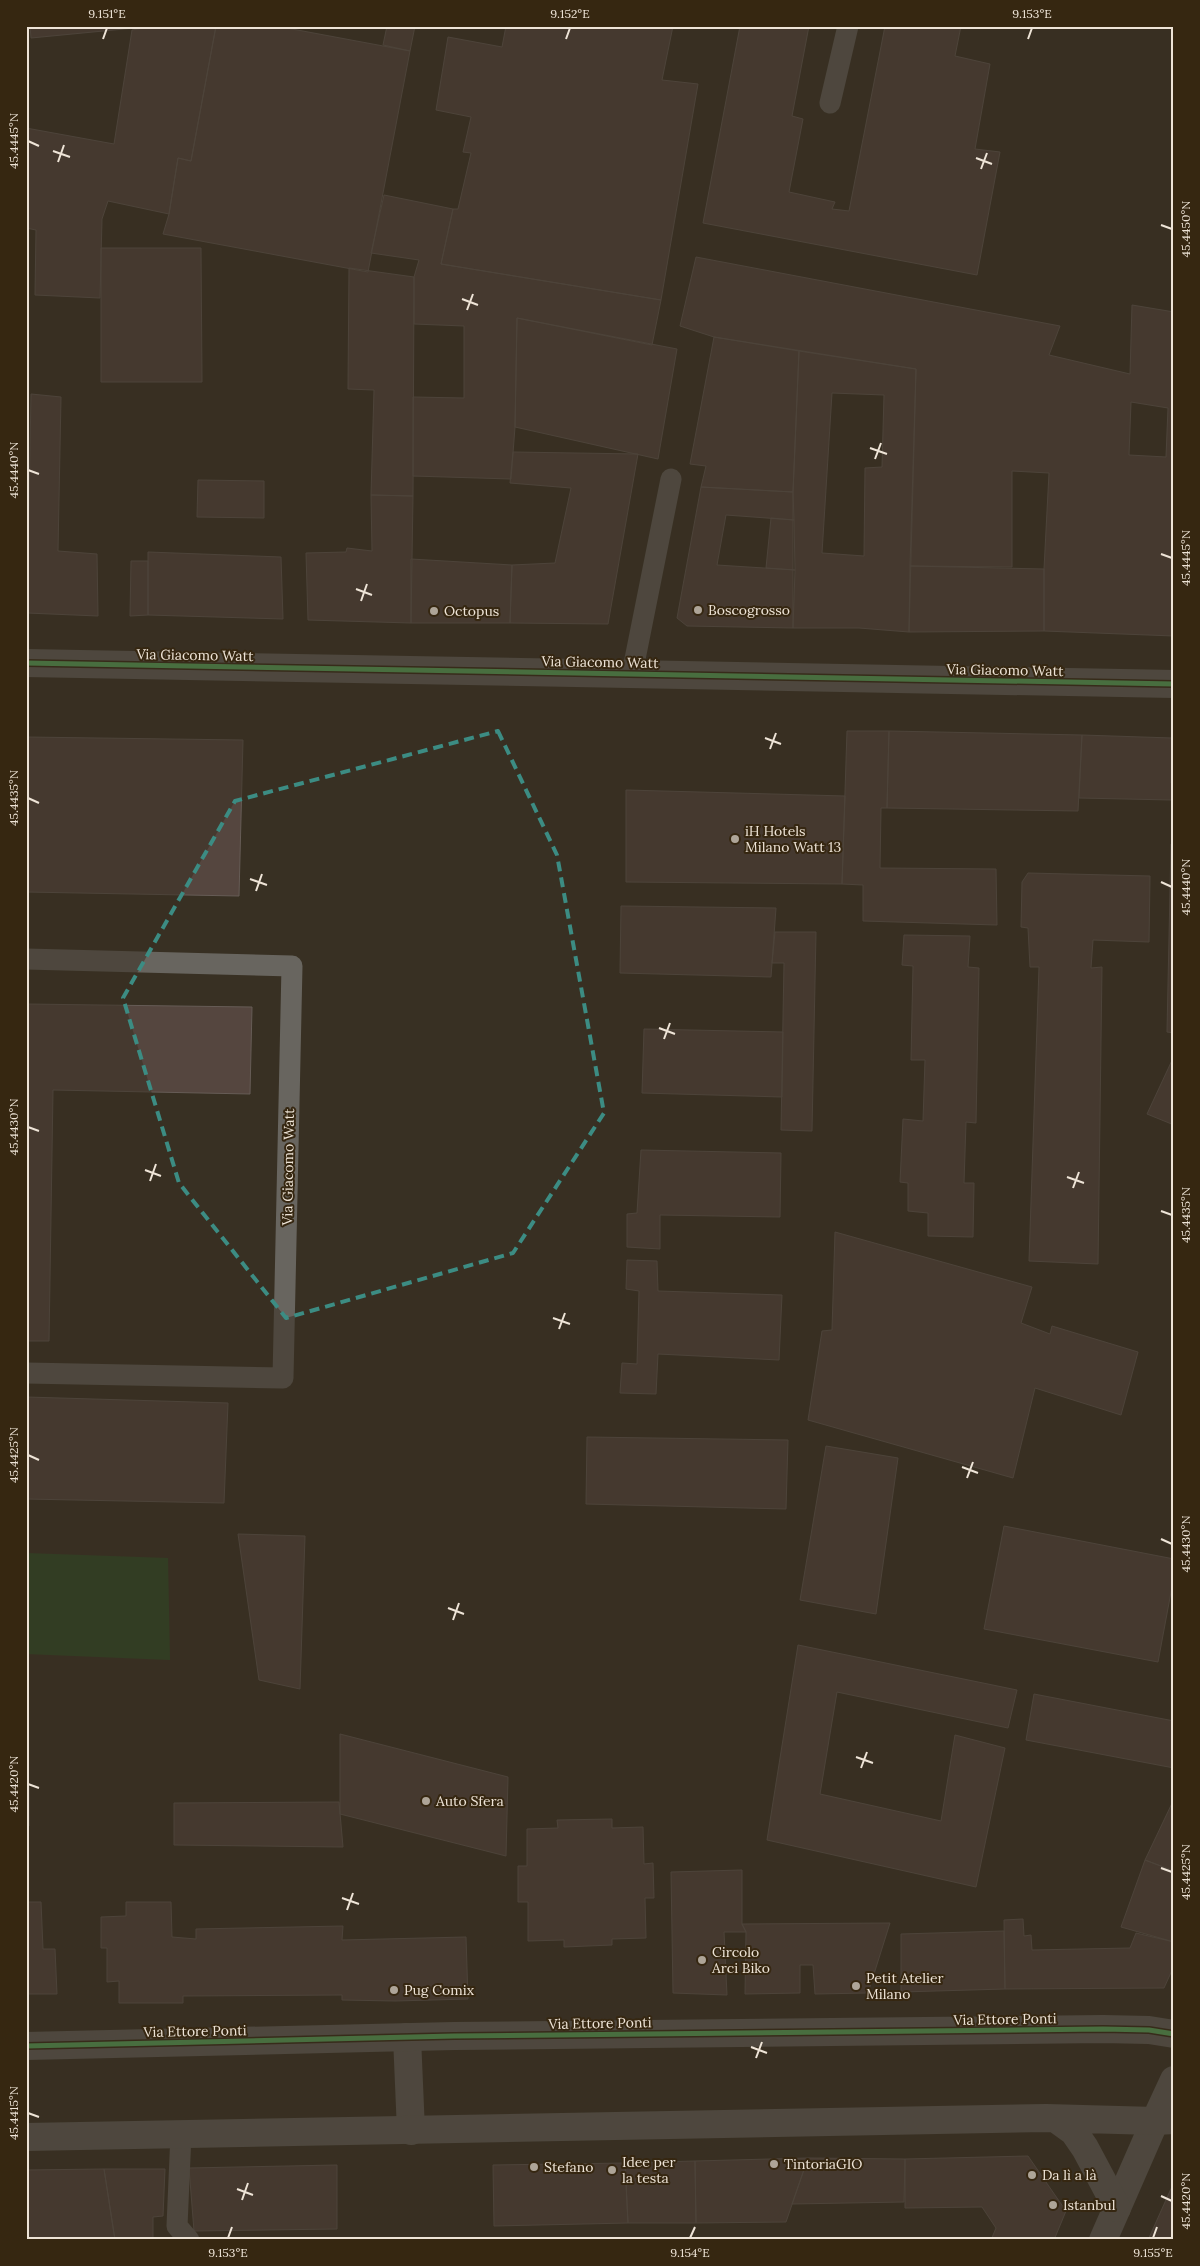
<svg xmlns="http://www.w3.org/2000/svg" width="1200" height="2266" viewBox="0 0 1200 2266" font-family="Lora,serif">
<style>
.green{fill:#2c4e25}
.building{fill:#55463f;stroke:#665c56;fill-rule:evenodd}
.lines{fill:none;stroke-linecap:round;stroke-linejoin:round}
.service{stroke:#68655f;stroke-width:21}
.minor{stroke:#68655f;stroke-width:28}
.tertiary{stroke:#68655f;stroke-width:28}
.cycleway-casing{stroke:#362711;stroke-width:8}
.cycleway{stroke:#5cba63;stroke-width:5}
.marked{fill:none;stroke:#3c8c83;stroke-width:4;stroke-dasharray:10 6;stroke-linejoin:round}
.ticks{fill:none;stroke:#eee4d7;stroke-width:2}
.poi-dot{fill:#aea598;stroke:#362711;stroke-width:2}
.labels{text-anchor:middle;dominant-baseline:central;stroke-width:4;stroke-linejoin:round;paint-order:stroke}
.poi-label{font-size:14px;fill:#eee4d7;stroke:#362711;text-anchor:start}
.street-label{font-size:14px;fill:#eee4d7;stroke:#362711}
.neatline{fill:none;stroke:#eee4d7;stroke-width:2}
.ticks-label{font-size:12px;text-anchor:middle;fill:#eee4d7}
</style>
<rect width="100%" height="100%" fill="#383023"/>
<path class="green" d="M26,1553l142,5 2,102 -144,-6z"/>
<path class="building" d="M30,26h125l-124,12z
M155,26h61l-25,135 -13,-3 -9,56 -61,-13 -6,18 -2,79 -65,-3 1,-65 -10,-2v-100l88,16 18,-114z
M216,26h60l134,25 -42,221 -205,-38 6,-20 9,-56 13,3z
M387,26h28l-5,25 -27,-6z
M506,26h167l-11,54 36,4 -37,216 -220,-36 12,-55h5l13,-56 -8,-1 8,-35 -35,-7 12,-73 54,10z
M740,26h69l-17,90 11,3 -14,73 46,10 -3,7 17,2 36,-185h76l-6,30 35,8 -15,85 25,3 -23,123 -274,-52z
M384,195l69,14 -12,55 220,36 -9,45 -135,-27 -2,109 -4,52 -98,-3v-79l51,1v-72l-50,-2v-47l5,-17 -48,-7z
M101,248h100l1,134h-101z
M696,257l364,69 -11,29 81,19 2,-69 42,7v324l-130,-5v-62l5,-96 -37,-2v96l-102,-1 6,-197 -202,-32 -34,-11zM1131,402l37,6 -2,49 -37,-2z
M349,268l65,9 -1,219 -42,-1 3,-105 -26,-1z
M517,318l160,31 -19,110 -143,-32z
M714,337l85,14 -6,141 -92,-5 5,-21 -16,-2z
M799,351l117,18 -7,263 -50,-4h-66v-136zM832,393l52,2 -2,72 -17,1 -1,88 -42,-3z
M31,394l30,3 -3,154 39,3 1,62 -71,-3z
M513,452l125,2 -30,170 -98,-1 2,-58 43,-2 16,-75 -61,-5z
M198,480l66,1v37l-67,-1z
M701,487l92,5 1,28 -68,-5 -9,50 78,5 -2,58 -106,-2 -10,-8z
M371,495l42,1 -2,127 -103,-3 -2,-67 40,-1 1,-4 25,3z
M771,518l23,2 1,50 -29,-2z
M148,552l133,5 2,62 -135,-4z
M411,559l101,6 -2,58h-99z
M131,561h17v54l-18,1z
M910,566l134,3v62l-135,1z
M847,731h42l-2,77h-6l-1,60 116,1 1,56 -134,-4v-36l-21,-1z
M889,731l193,4 -4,76 -191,-3z
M1082,735l90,3v62l-93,-2z
M26,737l217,3 -4,156 -213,-4z
M1172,738h2v45h-3z
M626,790l219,6 -3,88 -216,-2z
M1171,844h3v189l-7,-1z
M1028,873l122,3 -1,66 -56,-2 -2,28 11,-1 -4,297 -69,-3 10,-294h-9l-2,-39 -7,-1 1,-45z
M621,906l155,2 -5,69 -151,-4z
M775,932h41l-4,199 -31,-1 3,-167h-12z
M904,935l66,1 -2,31 11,1 -3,155 -10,-1 -2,61h10l-1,54 -45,-1v-23l-20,-2v-28l-8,-1 3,-63 20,2 2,-61h-14l2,-94 -11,-1z
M26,1004l226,3 -2,87 -197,-4 -4,251h-23z
M644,1029l139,3 -1,65 -140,-4z
M1174,1056v69l-27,-11z
M641,1150l140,3 -1,64 -120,-2v34l-33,-2v-33l10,-1z
M835,1232l197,55 -11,36 29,11 2,-8 86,26 -17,63 -86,-27 -22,90 -205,-58 14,-89 10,-1z
M627,1260l30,1 1,30 124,4 -3,65 -121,-6 -2,40 -36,-1 2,-30 15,1 2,-73 -13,-2z
M26,1397l202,6 -4,100 -198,-4z
M587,1437l201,3 -2,69 -200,-5z
M826,1446l72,12 -22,156 -76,-14z
M1004,1526l170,33v17l-16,86 -174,-33z
M238,1534l67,2 -5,153 -41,-9z
M798,1645l219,45 -9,38 -171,-36 -17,102 121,27 14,-86 50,13 -29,139 -209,-47z
M1034,1694l140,27v47l-148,-28z
M340,1734l168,43 -2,79 -166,-42z
M26,1787h3v39h-3z
M1174,1799v72l-29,-11z
M339,1802l4,45 -169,-2v-42z
M612,1819v9l31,-1 1,37 9,-1 1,35h-9l1,40 -34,1v6l-48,2v-7l-36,1v-39h-10v-36h9v-37l31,-1 -1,-8z
M1145,1860l29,11v71l-53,-15z
M742,1870v54l4,8h-22l3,63 -54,-2 -2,-121z
M26,1902h15l2,47h12l2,45h-31z
M126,1902h45l1,35 24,2v-10l147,-3 -1,14 124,-3 2,62 -73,2 -53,-1v-5l-159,1v7h-64v-22l-12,1v-34h-6v-31l25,-1z
M1023,1919l1,17 7,-1 1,15 98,-2 6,-15 38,9v24l-10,22 -159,1 -1,-69z
M890,1923l-22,70 -53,1 -2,-29h-13v28l-55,1 1,-62 -4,-8z
M1004,1931l1,58 -104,3v-58z
M1028,2156l38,55 -12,29h-63l5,-12 -14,-21 -77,1v-49z
M808,2158l-22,64 -90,1 -1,-62z
M808,2158l97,1 -1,43 -112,2z
M695,2161l1,62h-68l-3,-60z
M625,2163l3,60 -134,3 -1,-61z
M337,2165v64l-143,2 -5,-63z
M104,2169h61l-2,47 -10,1v23h-38z
M104,2169l11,71h-89v-70z
M1174,2182v58h-26z"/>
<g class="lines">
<path class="service" d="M830,103l18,-77
M632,674l39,-195
M26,959l266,7 -9,412 -257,-5
M181,2134l-4,92 12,14"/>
<path class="minor" d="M26,663l1148,21
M407,2037l4,94
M1103,2240l52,-119"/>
<path class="tertiary" d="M26,2046l428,-10 649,-7 46,1 25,4
M1056,2119l18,13 11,16 32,60
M1155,2121l19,-41
M26,2137l1020,-19 109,3 19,-1"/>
<g class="cycleway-casing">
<path id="cycleway" d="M26,663l1148,21
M26,2046l428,-10 649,-7 46,1 25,4"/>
</g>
<use href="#cycleway" class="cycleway"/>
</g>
<path d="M0 0H1200V2266H0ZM498,731l59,124 47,258 -91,140 -227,65 -107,-135 -56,-185 112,-197z" fill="#383023" fill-opacity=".55" fill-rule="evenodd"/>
<path class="marked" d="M498,731l59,124 47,258 -91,140 -227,65 -107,-135 -56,-185 112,-197z"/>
<path class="ticks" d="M103,39l4,-11M566,39l4,-11M1028,39l4,-11M28,141l11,5M53,151l17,6M976,158l16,6M58,162l6,-17M981,169l6,-16M1161,225l11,4M462,299l16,6M467,310l6,-16M870,448l17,6M875,459l6,-16M28,470l11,4M1161,554l11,4M356,589l16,6M361,601l6,-17M765,738l16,6M770,749l6,-16M28,798l11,5M250,879l17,6M1161,882l11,5M256,891l6,-17M659,1028l16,6M664,1039l6,-16M28,1127l11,4M145,1170l16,6M1067,1177l17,6M150,1181l6,-17M1073,1188l6,-16M1161,1211l11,4M553,1318l17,6M559,1329l6,-16M28,1455l11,5M962,1467l16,6M967,1478l6,-16M1161,1539l11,5M448,1608l16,6M453,1620l6,-17M856,1757l17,6M861,1768l6,-16M28,1784l11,4M1161,1868l11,4M342,1898l17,6M347,1910l6,-17M751,2047l16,6M756,2058l6,-16M28,2113l11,4M237,2189l16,6M1161,2196l11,5M242,2200l6,-17M228,2238l4,-11M690,2238l5,-11M1153,2238l4,-11"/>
<g class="poi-dot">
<circle cx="698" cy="610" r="5"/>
<circle cx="434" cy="611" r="5"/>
<circle cx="735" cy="839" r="5"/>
<circle cx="426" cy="1801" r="5"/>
<circle cx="702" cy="1960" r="5"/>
<circle cx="856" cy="1986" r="5"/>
<circle cx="394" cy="1990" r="5"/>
<circle cx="774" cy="2164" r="5"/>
<circle cx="534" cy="2167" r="5"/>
<circle cx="612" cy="2170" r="5"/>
<circle cx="1032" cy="2175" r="5"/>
<circle cx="1053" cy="2205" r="5"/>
</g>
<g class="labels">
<g class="poi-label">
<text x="708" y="610">Boscogrosso</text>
<text x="444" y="611">Octopus</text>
<text x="745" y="831">iH Hotels<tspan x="745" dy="16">Milano Watt 13</tspan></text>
<text x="436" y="1801">Auto Sfera</text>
<text x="712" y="1952">Circolo<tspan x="712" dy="16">Arci Biko</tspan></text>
<text x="866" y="1978">Petit Atelier<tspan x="866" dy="16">Milano</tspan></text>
<text x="404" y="1990">Pug Comix</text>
<text x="622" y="2162">Idee per<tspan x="622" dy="16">la testa</tspan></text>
<text x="784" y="2164">TintoriaGIO</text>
<text x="544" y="2167">Stefano</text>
<text x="1042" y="2175">Da lì a là</text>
<text x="1063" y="2205">Istanbul</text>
</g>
<g class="street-label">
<text transform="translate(195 655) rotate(1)">Via Giacomo Watt</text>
<text transform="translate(600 662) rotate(1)">Via Giacomo Watt</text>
<text transform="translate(1005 670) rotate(1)">Via Giacomo Watt</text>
<text transform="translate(288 1167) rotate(-89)">Via Giacomo Watt</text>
<text transform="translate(1005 2019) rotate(-1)">Via Ettore Ponti</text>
<text transform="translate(600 2023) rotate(-1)">Via Ettore Ponti</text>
<text transform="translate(195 2031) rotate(-1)">Via Ettore Ponti</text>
</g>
</g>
<rect width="1200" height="2266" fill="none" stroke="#362711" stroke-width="55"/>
<rect x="28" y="28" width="1144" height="2210" class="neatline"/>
<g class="ticks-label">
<text x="107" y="18">9.151°E</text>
<text x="570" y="18">9.152°E</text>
<text x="1032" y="18">9.153°E</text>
<text transform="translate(14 141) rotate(-90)" y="4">45.4445°N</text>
<text transform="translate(1186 229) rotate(-90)" y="4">45.4450°N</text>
<text transform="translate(14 470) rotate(-90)" y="4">45.4440°N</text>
<text transform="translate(1186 558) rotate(-90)" y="4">45.4445°N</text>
<text transform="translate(14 798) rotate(-90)" y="4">45.4435°N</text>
<text transform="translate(1186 887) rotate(-90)" y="4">45.4440°N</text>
<text transform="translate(14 1127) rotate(-90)" y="4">45.4430°N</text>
<text transform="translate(1186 1215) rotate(-90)" y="4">45.4435°N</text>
<text transform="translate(14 1455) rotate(-90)" y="4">45.4425°N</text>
<text transform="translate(1186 1544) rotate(-90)" y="4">45.4430°N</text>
<text transform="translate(14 1784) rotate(-90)" y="4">45.4420°N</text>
<text transform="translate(1186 1872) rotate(-90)" y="4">45.4425°N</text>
<text transform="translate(14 2113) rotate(-90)" y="4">45.4415°N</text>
<text transform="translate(1186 2201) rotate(-90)" y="4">45.4420°N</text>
<text x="228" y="2257">9.153°E</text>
<text x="690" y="2257">9.154°E</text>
<text x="1153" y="2257">9.155°E</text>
</g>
</svg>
